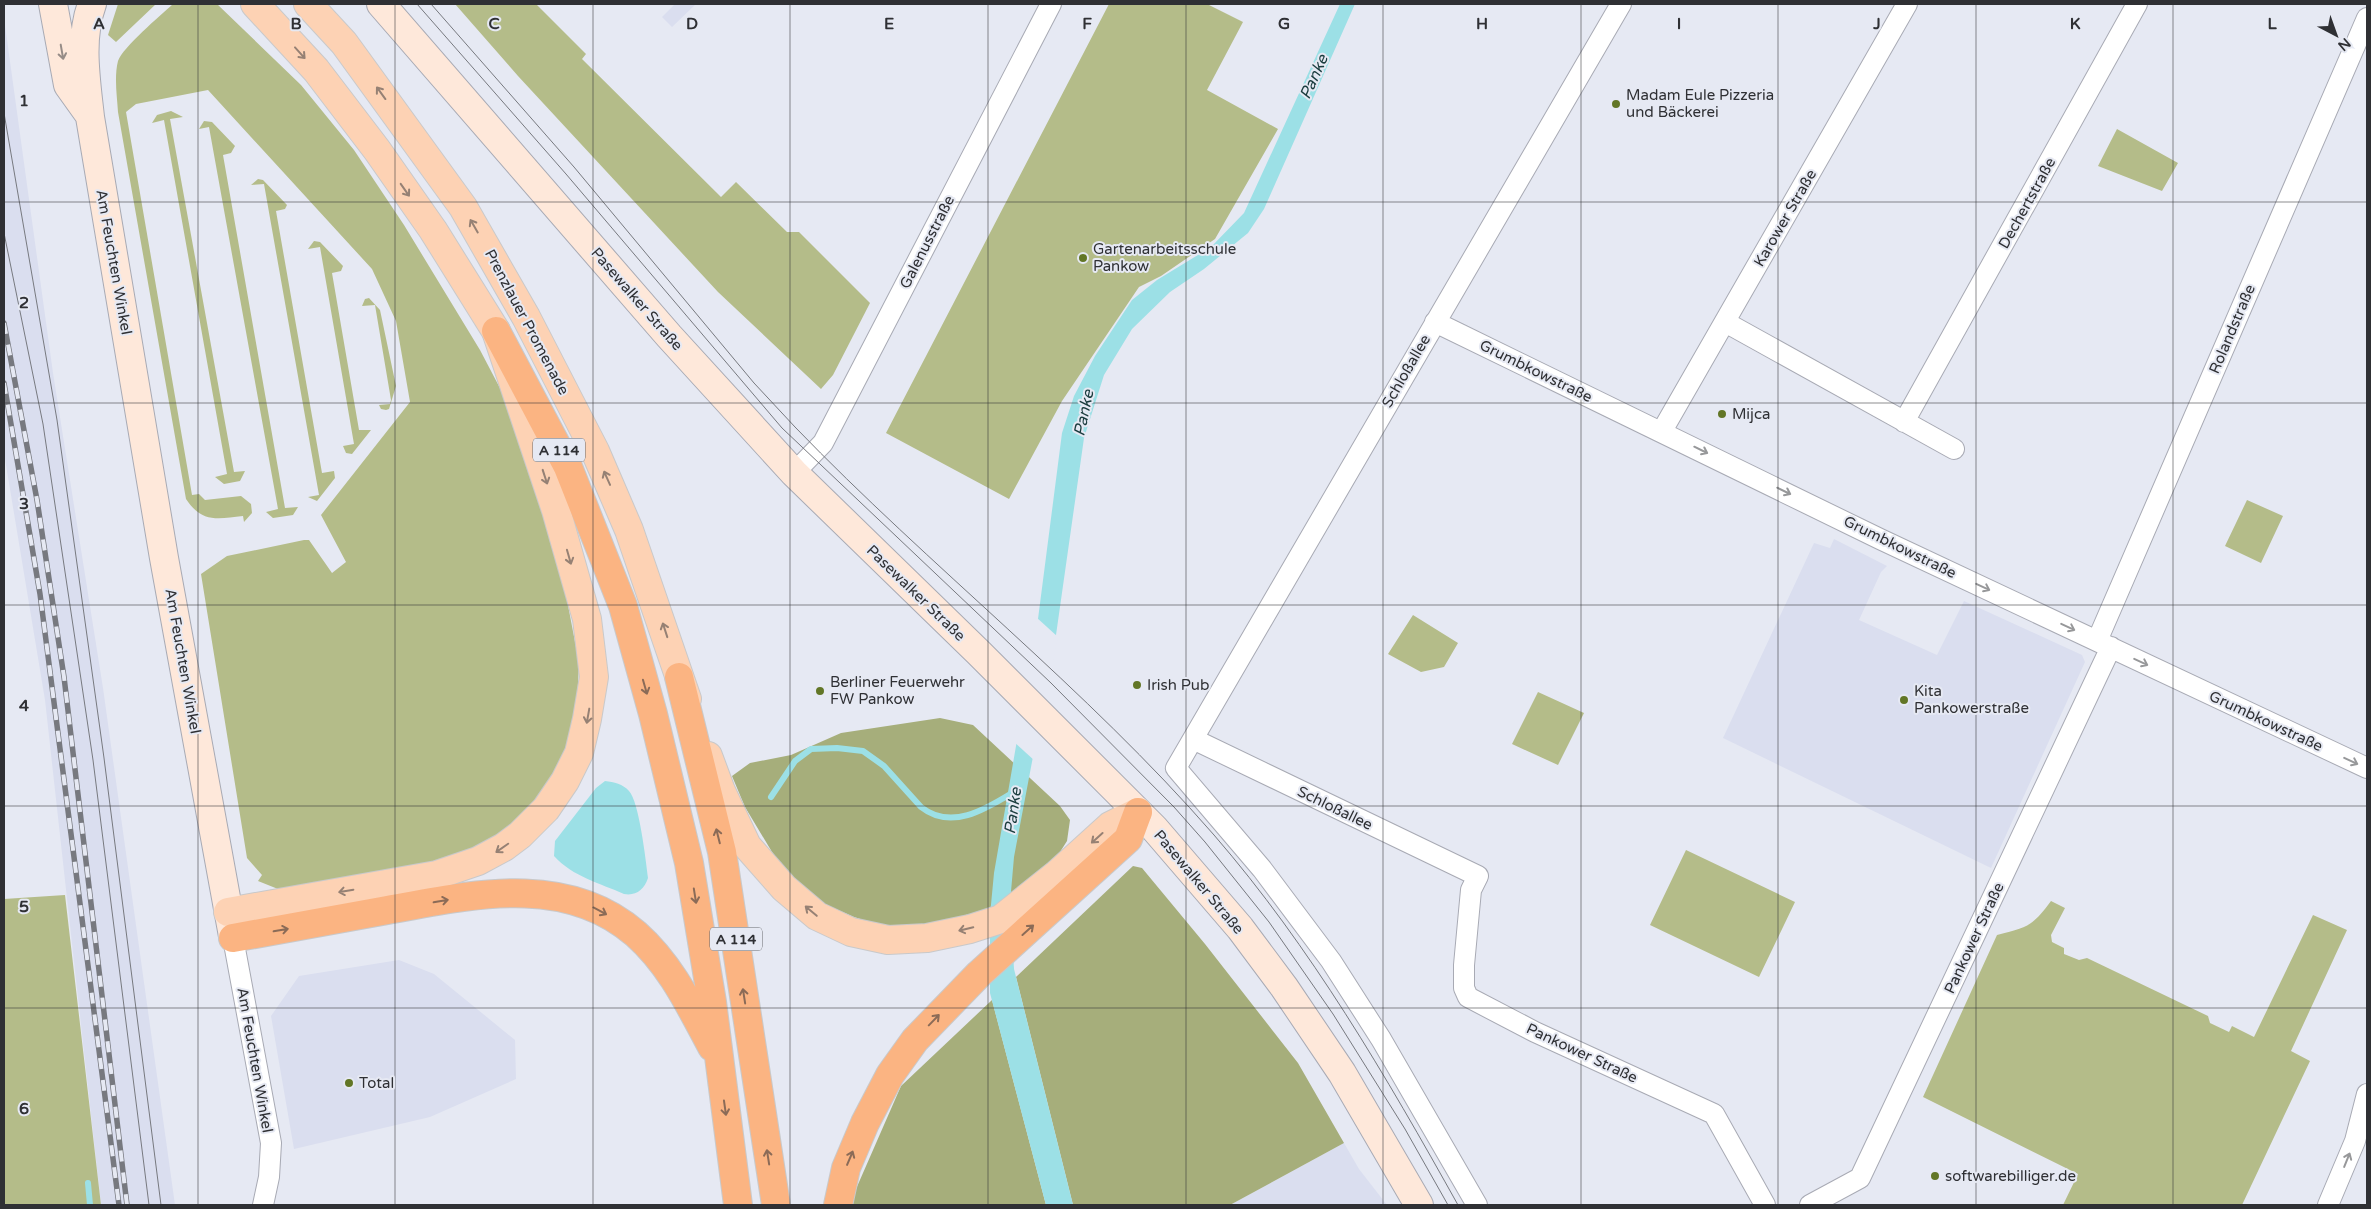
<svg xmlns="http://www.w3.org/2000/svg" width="2371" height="1209" viewBox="0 0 2371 1209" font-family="'Varela Round',sans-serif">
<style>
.built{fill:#dadeef}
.green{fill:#b4bc89}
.forest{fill:#a6ae7b}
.water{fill:#9ce0e6}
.pier{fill:#e6e9f3}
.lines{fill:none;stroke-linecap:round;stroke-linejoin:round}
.stream{stroke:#9ce0e6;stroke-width:6}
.street-casing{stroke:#a8aab4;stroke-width:22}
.secondary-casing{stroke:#a8aab4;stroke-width:30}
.primary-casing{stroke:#c9c9ca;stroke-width:30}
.highway-casing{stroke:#c9c9ca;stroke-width:30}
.street{stroke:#fff;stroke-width:20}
.secondary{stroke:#fee8da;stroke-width:28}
.primary{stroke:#fdd2b4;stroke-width:28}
.highway{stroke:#fbb482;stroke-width:28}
.tram{stroke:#77797f;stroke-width:1}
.rail-casing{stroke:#77797f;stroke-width:5.5}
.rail{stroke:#e6e9f3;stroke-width:4;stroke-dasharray:11;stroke-linecap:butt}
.oneway{stroke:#968c87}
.oneway2{stroke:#968174}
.oneway3{stroke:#97989a}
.oneway4{stroke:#8b6b57}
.grid{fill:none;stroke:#2f3034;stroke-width:1;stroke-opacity:0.55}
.poi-dot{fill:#627626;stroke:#e6e9f3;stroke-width:2}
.labels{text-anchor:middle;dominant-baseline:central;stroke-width:4;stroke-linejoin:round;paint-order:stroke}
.shield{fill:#e6e9f3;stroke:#66686d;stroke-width:1}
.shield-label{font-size:14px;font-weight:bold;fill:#2f3034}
.poi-label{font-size:15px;fill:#2f3034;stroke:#e6e9f3;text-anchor:start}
.street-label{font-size:15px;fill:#2f3034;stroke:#e6e9f3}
.water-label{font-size:16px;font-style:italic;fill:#1a3c3e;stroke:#e6e9f3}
.grid-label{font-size:16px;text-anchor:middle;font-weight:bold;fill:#2f3034;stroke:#e6e9f3;stroke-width:4;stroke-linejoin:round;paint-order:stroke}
</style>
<rect width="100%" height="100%" fill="#e6e9f3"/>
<path class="built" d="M672,4h24l-24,23 -10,-10 12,-12z
M4,18l49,355 50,315 72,517h-74l-56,-505 -41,-247z
M1834,539l53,27 -6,6 -22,48 78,35 27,-54 118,54 3,7 -94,206 -268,-130 91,-195 16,5z
M399,960l35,14 81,66 1,39 -86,38 -136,32 -23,-133 28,-40z
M1344,1143l15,26 28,36h-157z"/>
<path class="green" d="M118,4h38l-40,38 -8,-7z
M173,4h44l84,81 53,65 50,75 76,125 32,61 47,147 20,105 -2,41 -6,30 -13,33 -22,35 -28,26 -34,22 -38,13 -158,26 -20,-8 4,-6 -15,-17 -46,-284 26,-18 77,-16h5l23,33 14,-11 -25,-47 89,-113 -14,-81 -24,-52 -164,-179 -72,14 -10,8 66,383 7,-1 6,6 36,-4 10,8 1,9 -8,9 -1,-6c-26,3 -41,7 -57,-17l-68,-387c-1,-16 -4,-35 0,-51 5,-14 42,-45 55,-57z
M455,4h81l50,50 -4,5 139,138 15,-15 51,50h12l71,71 -37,72 -12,14 -103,-97 -200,-216z
M1109,4h98l36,18 -36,68 71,39 -63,110 -54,37 -22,11 -77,114 -53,98 -123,-66z
M171,111l12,6 -13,2 64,353 11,-1 -5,10 -16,3 -9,-7 12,-3 -63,-354 -12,3 5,-8z
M204,121l8,1 23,24 -4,7 -8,2 62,353 13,-1 -5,8 -20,3 -7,-6 12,-3 -69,-382 -10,2z
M2117,129l61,34 -16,28 -64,-25z
M258,179l5,1 24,25 -2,4 -9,2 46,262 12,-2 1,7 -18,23 -9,-4 11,-2 -55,-311 -13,1z
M314,241l6,1 23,24 -2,5 -9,2 27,157h12l-19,24 -6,-1 -3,-7 11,-2 -34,-197 -12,2z
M369,298l11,12 16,76 -7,23 -3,1 -5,-1 -2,-4 11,-1 1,-4 -16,-95 -13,1 3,-7z
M2247,500l36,16 -22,47 -36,-17z
M1413,615l45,28 -14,24 -23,5 -33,-18z
M1538,692l46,21 -26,52 -46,-21z
M1686,850l109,52 -36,75 -109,-52z
M65,895l36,310h-97v-306z
M2051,901l14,7 -14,27 1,7 12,6v6l15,6 8,-2 121,58 2,7 19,9 3,-6 22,11 59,-122 34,15 -56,121 19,10 -68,144h-179l15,-31 -155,-77 74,-162c30,-8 35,-8 54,-34z"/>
<path class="forest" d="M940,718l33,7 87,81 10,14 -3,21 -14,22 -63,52 -84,15 -27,-5 -25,-8 -34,-15 -29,-26 -13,-14 -33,-55 -13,-31 18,-13 41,-8 50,-22z
M1133,866l9,2 63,76 93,119 46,80 -114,62h-157l-57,-228z
M992,1000l54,205h-197l52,-119z"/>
<path class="water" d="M1340,4h15l-91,205 -16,24 -44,36 -34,23 -38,37 -28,46 -20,63 -28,197 -42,222 -4,46 4,66 59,236h-27l-56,-212v-78l4,-42 44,-254 24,-186 12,-37 21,-40 37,-56 25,-20 54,-33 33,-34z
M605,781c9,1 18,3 24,10 10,10 17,70 19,87 -4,12 -12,18 -24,16 -24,-11 -51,-17 -70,-38l1,-15 41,-53z"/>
<path class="pier" d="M1036,617l22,20 -23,124 -22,-20z"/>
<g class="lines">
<path class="stream" d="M771,797l24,-36 16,-12 26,-1 26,3 21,15 37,41c30,24 65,2 91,-14
M88,1183l2,22"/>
<g class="street-casing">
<path id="street" d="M1435,322l445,217 487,229
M1725,322l229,127
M1904,422l233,-418
M1662,431l245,-427
M794,473l29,-30 228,-439
M2097,641l270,-623
M1193,739l285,137 -7,14 -7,75v23l4,9 67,35 179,82 51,91
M233,938l38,205 -2,34 -6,28
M1477,1205l-96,-166 -50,-78 -69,-92 -86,-101 445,-764
M1810,1205l50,-27 251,-531
M2328,1205l27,-64 12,-47"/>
</g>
<g class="secondary-casing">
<path id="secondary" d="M53,4l15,81 20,28
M92,4c-13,35 -6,76 -2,113l74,441 69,378
M381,4l288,332 125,137 184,179 176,176 86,100 44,59 58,86 77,132"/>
</g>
<g class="primary-casing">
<path id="primary" d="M308,4l36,39 119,164 63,110 69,134 34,79 58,169
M708,756l13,35 26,55 37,42 33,28 34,16 37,8 39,-2 43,-9 31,-10 55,-44 54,-49 28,-14
M228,912l209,-37 41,-14 26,-14 16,-12 26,-26 19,-28 14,-28 8,-34 7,-42 -7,-58 -31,-109 -60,-179 -63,-101 -56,-80 -61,-80 -61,-66"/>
</g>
<g class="highway-casing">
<path id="highway" d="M496,331l72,136 55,139 30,108 36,149 23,139 26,203
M679,677l43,175 54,353
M233,938c50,-9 100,-18 149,-27 85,-15 182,-40 254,23 35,31 54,72 76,113
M838,1205l8,-37 19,-45 25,-48 25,-35 64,-66 149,-135 10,-27"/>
</g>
<use href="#street" class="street"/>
<use href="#secondary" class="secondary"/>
<use href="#primary" class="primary"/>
<use href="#highway" class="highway"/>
<path class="tram" d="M417,4l149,170 216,254 269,255 123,124 31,35 64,80 64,92 72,115 43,76
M431,4l143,163 180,216 41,44c135,140 291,261 419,408 97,112 172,241 244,370
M4,113l53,307 47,338 57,447
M4,233l39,191 50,336 56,445"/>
<g class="rail-casing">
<path id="rail" d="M4,323l33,177 27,177 63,528
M4,383l36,211 79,611"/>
</g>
<use href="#rail" class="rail"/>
</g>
<defs><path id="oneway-shaft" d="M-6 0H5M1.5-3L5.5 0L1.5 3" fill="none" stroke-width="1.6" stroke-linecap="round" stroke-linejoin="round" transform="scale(1.25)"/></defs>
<use class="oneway" href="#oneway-shaft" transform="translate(62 52) rotate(80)"/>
<g class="oneway2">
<use href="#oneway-shaft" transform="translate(300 53) rotate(48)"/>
<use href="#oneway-shaft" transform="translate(381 93) rotate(-126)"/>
<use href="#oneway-shaft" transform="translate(405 190) rotate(55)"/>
<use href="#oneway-shaft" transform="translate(474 226) rotate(-120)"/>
<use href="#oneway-shaft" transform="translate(545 477) rotate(72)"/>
<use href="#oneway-shaft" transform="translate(607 478) rotate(-114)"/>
<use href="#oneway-shaft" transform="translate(569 557) rotate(74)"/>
<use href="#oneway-shaft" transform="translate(665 630) rotate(-108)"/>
<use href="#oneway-shaft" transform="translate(588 716) rotate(100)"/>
<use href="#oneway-shaft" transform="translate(1097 838) rotate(138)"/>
<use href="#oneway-shaft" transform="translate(502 848) rotate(145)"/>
<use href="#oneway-shaft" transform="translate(346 891) rotate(170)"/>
<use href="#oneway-shaft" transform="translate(811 911) rotate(-140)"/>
<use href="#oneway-shaft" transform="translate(966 929) rotate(166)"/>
</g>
<g class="oneway3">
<use href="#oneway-shaft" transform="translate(1701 450) rotate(26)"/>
<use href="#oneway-shaft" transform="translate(1784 491) rotate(26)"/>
<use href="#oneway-shaft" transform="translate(1983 587) rotate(25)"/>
<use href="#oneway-shaft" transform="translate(2068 627) rotate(25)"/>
<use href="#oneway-shaft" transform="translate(2141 662) rotate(25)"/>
<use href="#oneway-shaft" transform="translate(2351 761) rotate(25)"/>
<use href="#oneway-shaft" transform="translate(2347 1160) rotate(-68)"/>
</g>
<g class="oneway4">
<use href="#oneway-shaft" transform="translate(645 687) rotate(74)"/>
<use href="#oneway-shaft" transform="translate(718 836) rotate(-104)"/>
<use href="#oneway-shaft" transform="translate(695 896) rotate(81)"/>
<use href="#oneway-shaft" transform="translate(441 901) rotate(-10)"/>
<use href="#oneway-shaft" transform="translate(600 911) rotate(28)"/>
<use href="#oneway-shaft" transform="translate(281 930) rotate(-10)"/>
<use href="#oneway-shaft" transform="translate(1028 930) rotate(-42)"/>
<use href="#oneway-shaft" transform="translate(744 996) rotate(-99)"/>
<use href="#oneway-shaft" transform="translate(934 1020) rotate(-46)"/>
<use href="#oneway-shaft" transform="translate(725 1108) rotate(82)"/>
<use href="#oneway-shaft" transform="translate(768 1157) rotate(-99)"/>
<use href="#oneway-shaft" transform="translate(850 1158) rotate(-67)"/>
</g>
<path class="grid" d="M198,4v1201M395,4v1201M593,4v1201M790,4v1201M988,4v1201M1186,4v1201M1383,4v1201M1581,4v1201M1778,4v1201M1976,4v1201M2173,4v1201M4,202h2363M4,403h2363M4,605h2363M4,806h2363M4,1008h2363"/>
<g class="poi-dot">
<circle cx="1616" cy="104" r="5"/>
<circle cx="1083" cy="258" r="5"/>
<circle cx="1722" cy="414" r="5"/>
<circle cx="1137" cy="685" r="5"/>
<circle cx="820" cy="691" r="5"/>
<circle cx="1904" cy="700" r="5"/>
<circle cx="349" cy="1083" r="5"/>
<circle cx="1935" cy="1176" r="5"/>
</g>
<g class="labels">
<g class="shield">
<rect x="533" y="438.5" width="52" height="23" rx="4"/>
<rect x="710" y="927.5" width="52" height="23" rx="4"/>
</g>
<g class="shield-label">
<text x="559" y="450">A 114</text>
<text x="736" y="939">A 114</text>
</g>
<g class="poi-label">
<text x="1626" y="95">Madam Eule Pizzeria<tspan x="1626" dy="17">und Bäckerei</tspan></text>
<text x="1093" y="249">Gartenarbeitsschule<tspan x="1093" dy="17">Pankow</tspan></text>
<text x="1732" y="414">Mijca</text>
<text x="830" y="682">Berliner Feuerwehr<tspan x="830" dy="17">FW Pankow</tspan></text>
<text x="1147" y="685">Irish Pub</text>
<text x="1914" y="691">Kita<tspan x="1914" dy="17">Pankowerstraße</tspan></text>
<text x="359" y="1083">Total</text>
<text x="1945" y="1176">softwarebilliger.de</text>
</g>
<g class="street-label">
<text transform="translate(2027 203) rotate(-61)">Dechertstraße</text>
<text transform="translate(1785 218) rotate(-60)">Karower Straße</text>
<text transform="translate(927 242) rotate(-63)">Galenusstraße</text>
<text transform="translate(114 262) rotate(80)">Am Feuchten Winkel</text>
<text transform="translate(637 299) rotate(49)">Pasewalker Straße</text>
<text transform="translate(527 322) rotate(62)">Prenzlauer Promenade</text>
<text transform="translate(2232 329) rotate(-67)">Rolandstraße</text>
<text transform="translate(1406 371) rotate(-60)">Schloßallee</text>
<text transform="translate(1536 371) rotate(26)">Grumbkowstraße</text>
<text transform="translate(1900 547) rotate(26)">Grumbkowstraße</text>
<text transform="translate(916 593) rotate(44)">Pasewalker Straße</text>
<text transform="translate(183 661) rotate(80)">Am Feuchten Winkel</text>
<text transform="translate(2266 721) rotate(25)">Grumbkowstraße</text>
<text transform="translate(1335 808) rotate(26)">Schloßallee</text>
<text transform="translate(1199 882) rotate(50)">Pasewalker Straße</text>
<text transform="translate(1974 938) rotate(-65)">Pankower Straße</text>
<text transform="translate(1582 1053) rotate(25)">Pankower Straße</text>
<text transform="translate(255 1060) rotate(80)">Am Feuchten Winkel</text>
</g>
<g class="water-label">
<text transform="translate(1314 77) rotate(-66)">Panke</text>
<text transform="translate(1084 413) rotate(-78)">Panke</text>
<text transform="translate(1013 811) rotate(-82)">Panke</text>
</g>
</g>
<g class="grid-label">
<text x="99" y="29">A</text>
<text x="296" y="29">B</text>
<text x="494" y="29">C</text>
<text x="692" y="29">D</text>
<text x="889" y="29">E</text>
<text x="1087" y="29">F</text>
<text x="1284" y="29">G</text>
<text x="1482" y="29">H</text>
<text x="1679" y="29">I</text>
<text x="1877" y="29">J</text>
<text x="2075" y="29">K</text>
<text x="2272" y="29">L</text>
<text x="24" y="106">1</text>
<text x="24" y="308">2</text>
<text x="24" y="509">3</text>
<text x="24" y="711">4</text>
<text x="24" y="912">5</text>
<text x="24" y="1114">6</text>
</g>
<rect width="2371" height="1209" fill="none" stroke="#2f3034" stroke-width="10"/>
<g transform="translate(2336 35) rotate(139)" stroke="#e6e9f3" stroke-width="4" paint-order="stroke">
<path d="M0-4L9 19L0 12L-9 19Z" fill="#2f3034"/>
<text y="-8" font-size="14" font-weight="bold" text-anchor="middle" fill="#2f3034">N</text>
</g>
</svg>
